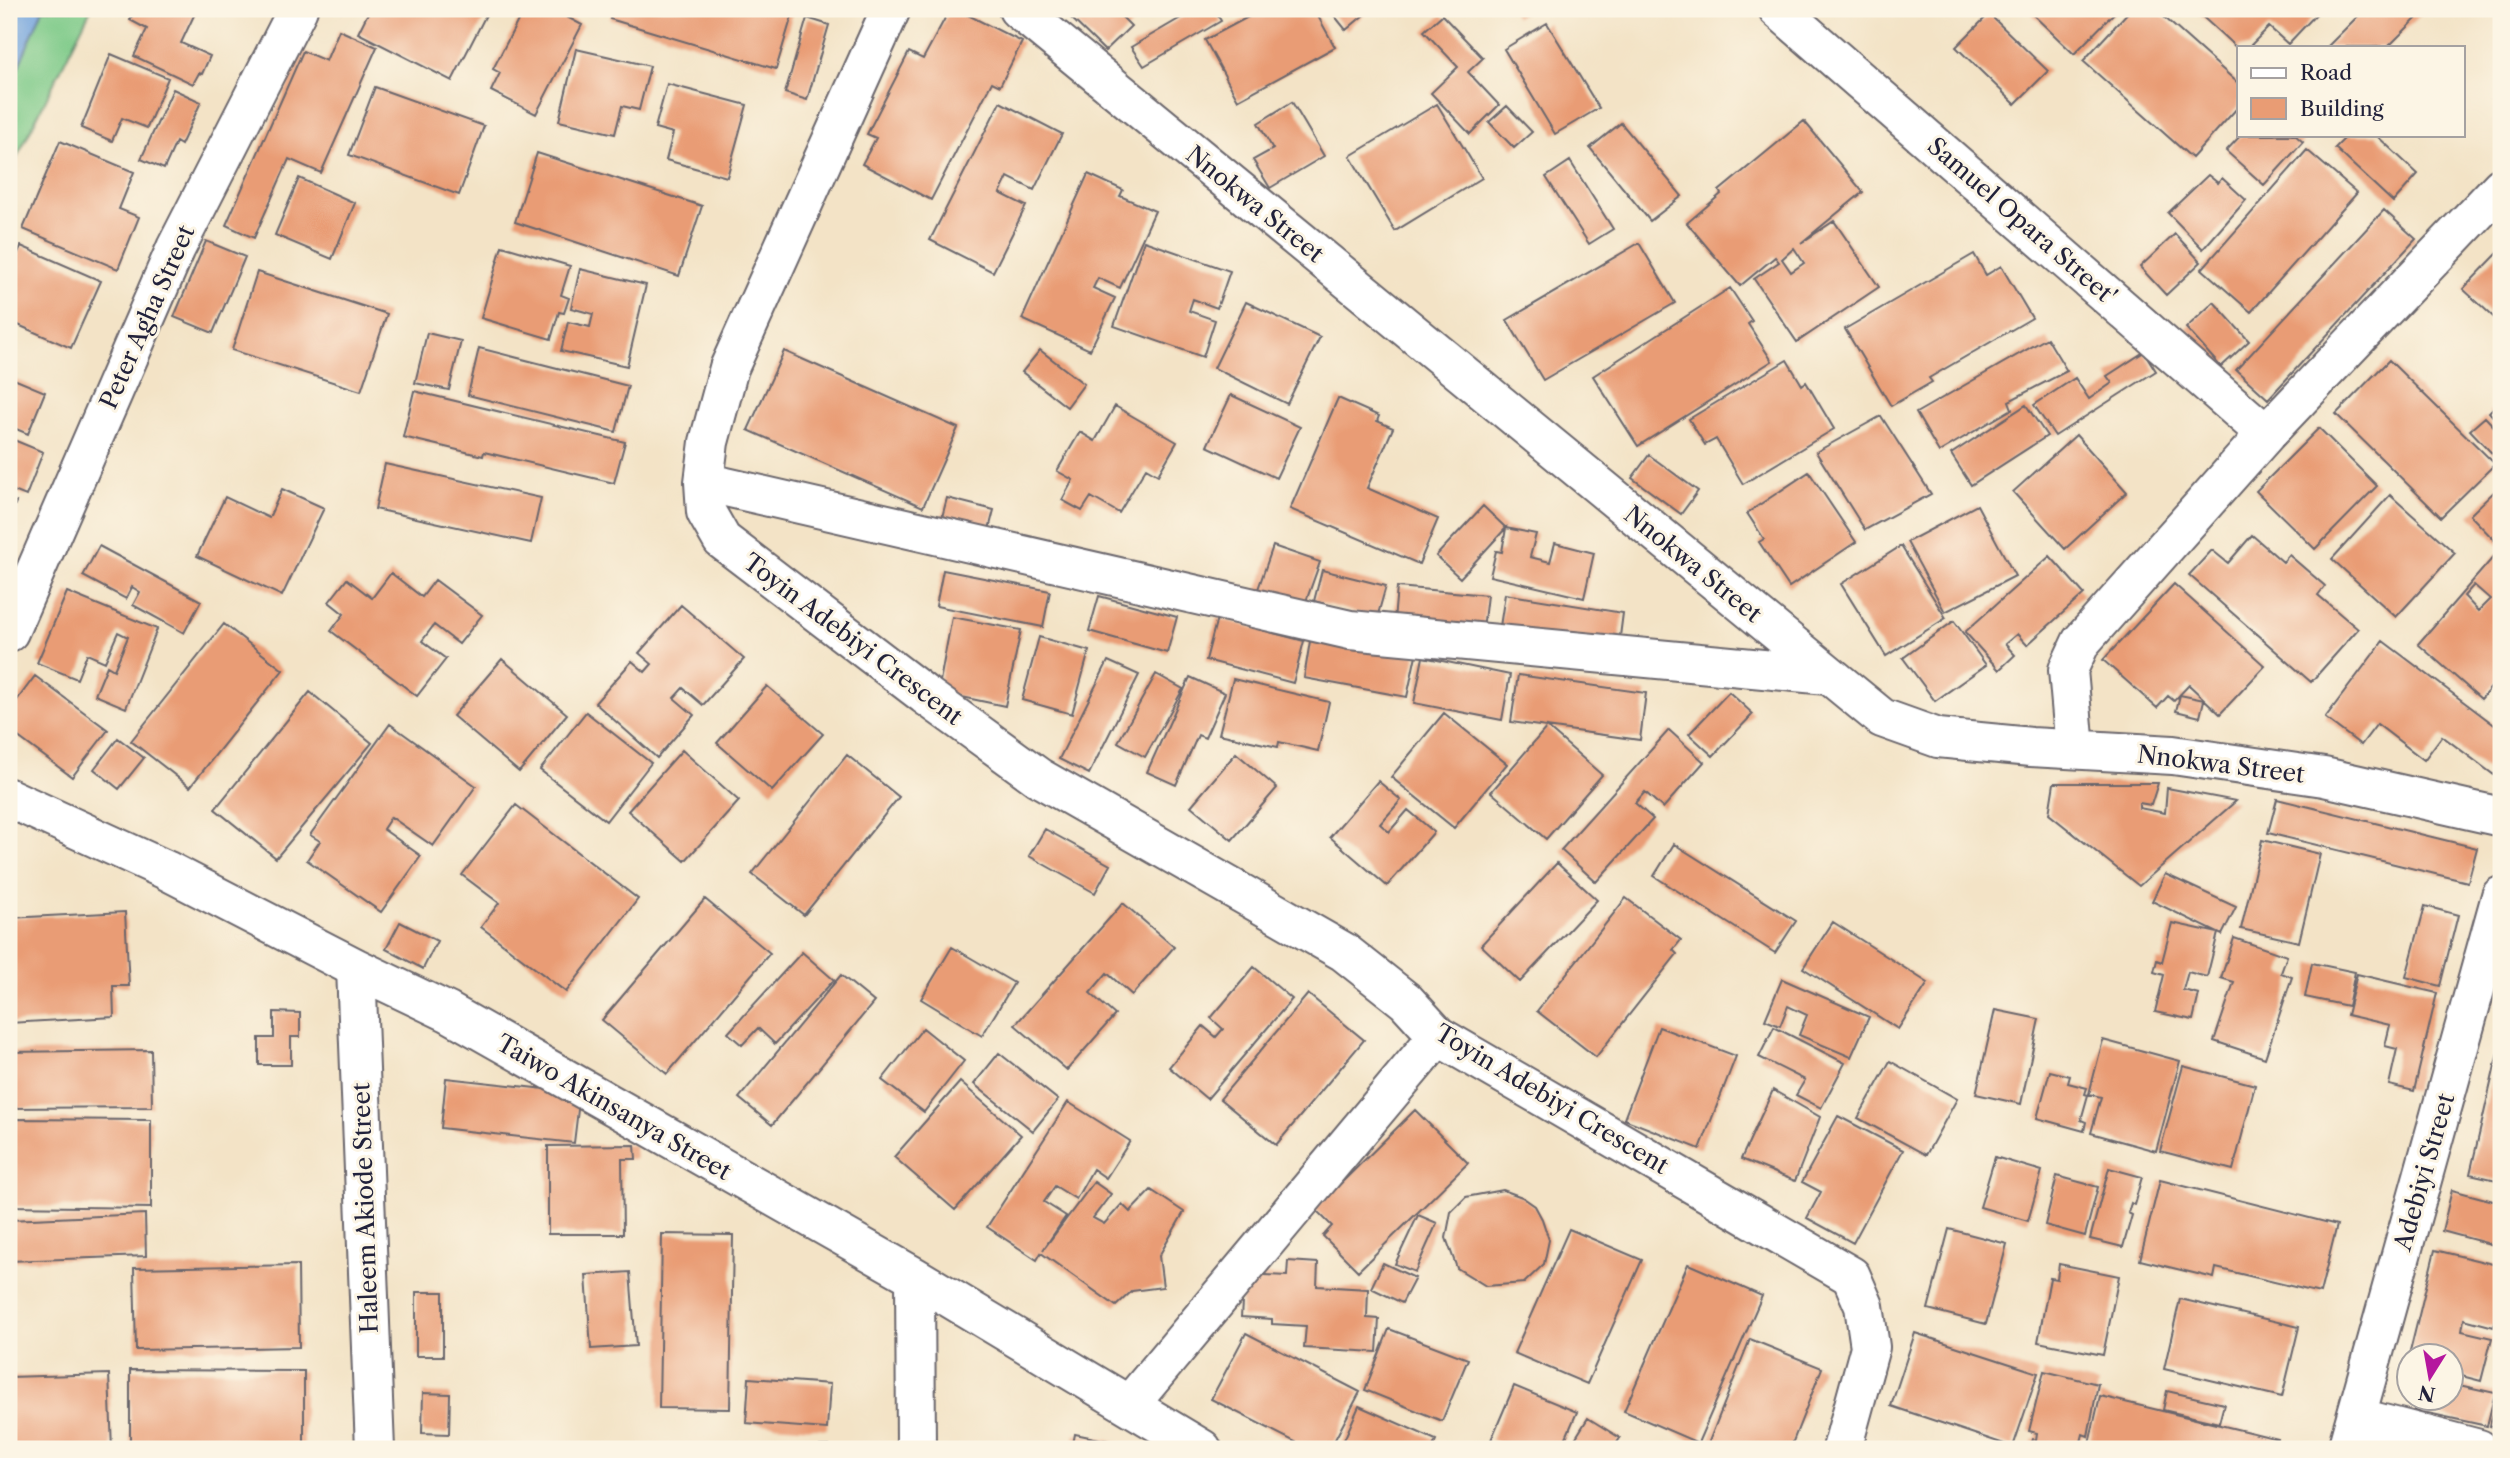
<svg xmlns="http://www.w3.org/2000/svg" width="2510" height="1458" viewBox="0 0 2510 1458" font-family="'Libre Caslon Text',serif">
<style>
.green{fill:#7eca89;stroke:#507662;stroke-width:2}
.water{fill:#74a5de;stroke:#4b648c;stroke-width:2}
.building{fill:#e99c74;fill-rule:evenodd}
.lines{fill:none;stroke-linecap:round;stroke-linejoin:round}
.minor-casing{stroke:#6b666c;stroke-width:42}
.minor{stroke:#fff;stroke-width:38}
.labels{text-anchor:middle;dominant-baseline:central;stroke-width:6;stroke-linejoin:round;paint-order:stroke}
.street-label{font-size:24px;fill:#22223b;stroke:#fcf5e5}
</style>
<rect width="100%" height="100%" fill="#fcf5e5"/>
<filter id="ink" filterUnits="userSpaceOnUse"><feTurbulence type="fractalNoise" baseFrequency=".0143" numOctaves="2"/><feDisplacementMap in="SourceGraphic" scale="14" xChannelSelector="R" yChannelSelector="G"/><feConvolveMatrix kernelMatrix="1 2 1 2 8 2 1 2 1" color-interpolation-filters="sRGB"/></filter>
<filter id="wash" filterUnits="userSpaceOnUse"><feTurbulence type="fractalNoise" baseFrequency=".00686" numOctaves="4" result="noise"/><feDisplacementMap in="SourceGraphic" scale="28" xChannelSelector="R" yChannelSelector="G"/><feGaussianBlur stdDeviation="1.57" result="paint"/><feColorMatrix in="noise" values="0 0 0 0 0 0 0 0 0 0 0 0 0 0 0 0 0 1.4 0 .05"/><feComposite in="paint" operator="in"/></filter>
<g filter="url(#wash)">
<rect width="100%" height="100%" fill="#f3e3c6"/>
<path class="green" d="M43,9h48l-82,164v-84z"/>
<path class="water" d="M9,9h34l-34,80z"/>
<g id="blocks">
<path class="building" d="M135,9h62l-16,34 29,13 -8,18 -3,-1 -6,11 -59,-28 13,-27 -17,-9z
M370,9h119l-37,72 -94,-48z
M524,9h28l30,16 -46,89 -45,-23 9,-18 -7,-4z
M613,9h181l-18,60 -166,-50z
M950,9h6l66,33 -22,44 -8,-4 -61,118 -69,-36 14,-26 -9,-4 42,-82 14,7z
M1062,9h52l17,17 -26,25z
M1196,9h18l7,12 -77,45 -13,-19z
M1263,9h51l21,38 -97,53 -33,-60z
M1329,9h42l-25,21z
M1511,9h21l-16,8z
M2027,9h91l-44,45z
M2131,9h24l84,75v22l-47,52 -109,-97z
M2194,9h127l-33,35 -19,-17 -20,20h-10v3z
M2365,9h61l-38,38h-61z
M1989,14l59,57 -33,33 -59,-57z
M1442,15l41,43 -15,14 31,33 -29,29 -39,-41 27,-26 -34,-36z
M807,18l22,7 -22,75 -22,-7z
M1547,23l52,85 -44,26 -51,-85z
M339,30l38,17 -56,126 -32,-14 -35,79 -28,-13 77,-174 23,10z
M576,49l74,17 -11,44 -17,-4 -7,28 -56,-13z
M111,54l57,24 -21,50 -25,-10 -10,23 -31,-13z
M667,84l80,21 -20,72 -61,-17 7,-27 -18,-5z
M375,87l109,39 -25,69 -110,-40z
M173,89l28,13 -20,43 -5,-3 -12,27 -23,-10z
M1000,102l62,32 -28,56 -26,-13 -8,16 26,13 -33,66 -63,-32z
M1292,102l32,54 -54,32 -17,-28 20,-11 -15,-26z
M1437,104l45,74 -87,53 -45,-75z
M1507,106l25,26 -18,16 -25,-26z
M1804,121l59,71 -62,51 33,-22 45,66 -82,55 -43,-63 25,-17 -4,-5 -35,29 -53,-63 34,-29 -2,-3zM1794,248l10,15 -13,9 -9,-13z
M1621,123l61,73 -32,25 -60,-73z
M2241,135h54l8,7 -39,43 -38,-34z
M2348,135h28l42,39 -25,28 -58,-54z
M60,141l74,31 -15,37 20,8 -21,52 -95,-40z
M2307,150l50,43 -106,119 -49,-43z
M537,153l165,53 -23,70 -164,-54z
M1570,161l43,68 -24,15 -43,-67z
M1088,174l35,16 -3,6 35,15 -35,77 -22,-10 -5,10 22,10 -25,52 -68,-31z
M2208,175l10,8 4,-5 24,22 -43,49 -35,-36z
M299,178l56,25 -23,56 -57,-24z
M2384,210l32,29 -148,160 -32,-29z
M2175,234l26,28 -35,33 -26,-28z
M206,241l39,16 -32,76 -39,-16z
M1144,241l86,30 -13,37 -24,-9 -4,12 26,9 -12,37 -89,-31z
M1639,243l36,60 -132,77 -36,-60z
M21,246l80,35 -30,67 -62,-27v-48z
M502,246l68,20 -9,29 8,3 -5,15 -5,-1 -8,27 -70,-21z
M2498,253l3,3v68l-38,-35z
M1974,254l12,21 15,-9 31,52 -103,60 3,4 -41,24 -46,-77z
M580,269l66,16 -19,81 -66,-15 7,-29 22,5 3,-13 -22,-6z
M257,272l130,42 -26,77 -129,-41z
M1730,288l22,33 -4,3 24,37 -134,85 -45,-70z
M1246,302l74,35 -33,67 -73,-36z
M2214,302l35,39 -28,26 -35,-39z
M427,333l34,8 -12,49 -34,-7z
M2047,338l20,33 -58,30 3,8 -73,43 -23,-39z
M479,348l149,38 -12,46 -148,-37z
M1040,350l44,34 -17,23 -45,-35z
M784,351l174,77 -35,79 -175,-77z
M2144,352l12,19 -101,65 -21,-31 41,-27 14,21 23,-16 -5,-7z
M1787,360l15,25 4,-3 28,47 -91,55 -27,-45 -11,6 -16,-26z
M2389,360l106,104 -54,53 -105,-103z
M9,377l36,15 -17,42 -19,-8z
M414,391l211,51 -11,41 -130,-31 -1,4 -80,-19z
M1231,395l69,32 -24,51 -69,-32z
M1338,398l41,18 -2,5 16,7 -26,60 71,31 -19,45 -129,-55z
M2501,400v26l-12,-14z
M2026,405l21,31 -76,49 -20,-31z
M1115,406l62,36 -19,33 -12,-7 -27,45 -28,-16 -9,14 -20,-11 11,-20 -16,-9 23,-39 15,9z
M1881,416l50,78 -66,36 -49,-78z
M2485,417l16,17v29l-31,-33z
M2319,428l58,58 -62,63 -59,-58z
M2076,435l51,57 -62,57 -52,-57z
M9,438l34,14 -17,44 -17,-7z
M1649,455l49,36 -17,23 -49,-36z
M385,464l156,34 -10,45 -156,-34z
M1809,472l47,70 -67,45 -30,-45 5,-3 -17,-26z
M2501,485v62l-31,-32z
M282,489l42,19 -42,88 -85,-40 28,-59 44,21z
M2390,495l65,58 -59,64 -64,-58z
M947,498l47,12 -7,27 -47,-12z
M9,500l7,2 -7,17z
M1977,505l38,71 -70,36 -38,-70z
M1483,506l23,22 30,6 -6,23 20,5 5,-19 39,10 -10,45 -94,-22 6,-25 6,1 4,-24 -46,50 -24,-22z
M2252,535l31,27 6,-7 36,31 -7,9 40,34 -47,53 -122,-107 23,-25 16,13z
M99,546l102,55 -17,32 -51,-28 7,-13 -8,-5 -6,12 -43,-23z
M1273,546l47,16 -16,45 -47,-15z
M1901,546l45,72 -60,38 -45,-72z
M2496,554l5,5v117l-20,23 -63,-55zM2474,585l16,14 -12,12 -14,-15z
M2050,556l34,38 -57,51 -10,-11 -12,10 10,11 -16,15 -34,-38z
M943,570l107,21 -7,36 -107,-21z
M1322,570l64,16 -9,32 -63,-17z
M391,573l31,24 13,-17 47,35 -23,29 -25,-19 -12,16 24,18 -29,37 -86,-65 13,-17 -15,-12 18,-23 25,19z
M2174,584l91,82 -45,48 -31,-29 -15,16 -6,-5 -11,12 -54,-48z
M1397,587l90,8 -4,34 -89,-8z
M67,592l90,37 -31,79 -31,-13 12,-29 7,4 14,-33 -10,-5 -13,30 -18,-8 -10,25 -40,-16z
M1505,594l118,19 -5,39 -119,-19z
M1099,596l78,21 -10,36 -78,-22z
M681,605l63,54 -41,46 -20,-17 -9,10 20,17 -37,43 -62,-55 37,-42 13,11 7,-8 -13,-11z
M952,617l69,13 -16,76 -67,-14z
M1217,618l87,23 -11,42 -87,-23z
M1954,621l32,44 -51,36 -32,-43z
M224,624l59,46 -93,117 -59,-46z
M1311,635l105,20 -9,42 -103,-19z
M1039,637l50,14 -17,63 -50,-14z
M2383,641l118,89v34l-7,11 -52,-39 -18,24 -47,-36 -16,21 -36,-27z
M1423,657l87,18 -8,45 -88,-17z
M502,659l65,55 -48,58 -66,-56z
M1108,661l31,14 -50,99 -30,-15z
M1156,674l27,15 -38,68 -27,-15z
M1518,675l128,18 -6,47 -129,-18z
M35,676l73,54 -36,47 -63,-47v-19z
M1190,677l35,16 -20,45 -7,-3 -22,50 -29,-13z
M1233,679l96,23 -11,49 -39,-9 -1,5 -59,-13z
M767,686l56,48 -51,57 -55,-48z
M310,692l62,51 -96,115 -61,-49z
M1729,692l24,22 -40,42 -24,-22z
M2180,695l24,5 -4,17 -24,-6z
M586,712l65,51 -45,58 -66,-51z
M1444,713l63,51 -53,64 -63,-51z
M390,724l86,62 -43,60 -42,-29 -8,12 38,27 -40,56 -74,-52 13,-19 -10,-6z
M1547,727l55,48 -56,64 -55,-47z
M1669,730l35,32 -41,46 -18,-16 -10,11 18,16 -57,63 -35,-32z
M118,738l26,20 -25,31 -25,-20z
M682,750l57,51 -54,60 -57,-50z
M1236,753l41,35 -45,52 -41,-34z
M847,755l52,42 -95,118 -52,-41z
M1378,781l23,19 -21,24 9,8 19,-22 26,22 -47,54 -57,-49z
M2054,783h104l-7,22 -12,-2v5l26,5 2,-25 69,13 -97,85 -90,-72z
M2277,799l200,49 -9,34 -200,-49z
M516,805l122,94 -72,93 -85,-65 18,-24 -37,-28z
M1045,829l65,36 -15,28 -66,-37z
M2262,840l58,14 -21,88 -58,-13z
M1674,844l122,77 -21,32 -121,-77z
M1557,863l40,37 -77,82 -39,-37z
M2165,874l71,33 -14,28 -70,-34z
M1626,898l55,42 -8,10 4,4 -81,103 -59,-46z
M705,899l65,54 -103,121 -65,-54z
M1123,903l51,44 -42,48 -25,-22 -17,20 25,22 -48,55 -52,-45z
M2425,906l33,9 -18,71 -34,-9z
M125,912l4,74h-16l1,31 -105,6v-105z
M400,922l37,19 -14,28 -37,-20z
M1833,922l95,61 -30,46 -95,-61z
M2172,923l46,10 -11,44 -19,-5 -5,18 16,4 -6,26 -38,-8 9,-37 -10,-3 3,-12 5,2z
M2234,938l53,18 -6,17 11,4 -27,81 -51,-17 20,-59 -13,-4z
M952,947l62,36 -32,53 -61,-37z
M802,952l32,28 -59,64 -17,-16 -16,17 -14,-12z
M2312,963l43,9 -7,34 -43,-9z
M1254,967l38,32 -85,100 -38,-32 34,-41 13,11 7,-8 -12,-11z
M2357,974l80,19 -23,98 -25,-6 8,-36 -12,-3 5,-21 -43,-10z
M841,975l33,27 -102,123 -33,-27z
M1782,979l87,38 -18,40 -52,-22 8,-20 -19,-9 -8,20 -15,-6z
M1308,994l56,46 -88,105 -56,-46z
M1995,1010l44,9 -18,85 -45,-10z
M274,1012l26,1v24h-9v28h-32v-27h15z
M1659,1027l77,29 -36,93 -76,-30z
M1774,1027l71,36 -24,45 -25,-13 9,-15 -46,-23z
M923,1028l41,33 -40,51 -42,-32z
M2103,1040l77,21 -24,90 -65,-18 10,-36 -12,-3z
M2500,1044h1v137l-31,-7z
M151,1050l1,57 -143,1v-56z
M999,1053l59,47 -25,31 -59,-47z
M1890,1061l67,38 -31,56 -68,-37z
M2183,1066l72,19 -22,85 -73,-19z
M2050,1071l20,5 -2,7 19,5 -2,6 3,1 -7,25 5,2 -2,9 -47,-13z
M446,1078l134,15 -6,50 -133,-15z
M960,1082l61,53 -66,75 -61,-53z
M1773,1090l47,27 -25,64 -54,-22z
M1068,1102l62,39 -24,37 -13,-9 -17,30 -21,-13 -11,16 22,14 -23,34 51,-68 17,12 -18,24 11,6 18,-20 8,8 21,-22 33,22 -25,44 4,31 -31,4 -16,15 -75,-53 -4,7 -50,-33z
M1415,1110l53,53 -110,108 -35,-35 9,-10 -17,-17z
M1838,1116l65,34 -50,93 -46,-25 14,-26 -19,-10z
M9,1119l142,1v88l-142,-2z
M635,1145l1,14h-14l1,75h-75v-88z
M1995,1157l47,14 -14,50 -48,-14z
M2109,1168l33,9 -8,28 -3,-2 -3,10 4,2 -9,32 -33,-8z
M2057,1176l41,11 -13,49 -40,-11z
M2160,1180l177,45 -17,68 -104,-25 -2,10 -74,-18z
M1503,1190l19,7 13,9 7,13 7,21 -5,24 -20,19 -38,3 -29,-18 -11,-30 5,-26 15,-15z
M2452,1190l49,13v44l-59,-16z
M145,1214l1,42 -137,5v-41z
M1418,1215l19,8 -22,49 -20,-8z
M1569,1229l73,31 -55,124 -73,-31z
M1949,1229l58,15 -21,80 -58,-15z
M662,1234l71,1 -3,174 -71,-1z
M2435,1250l66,16v32l-7,29 -30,-8 -2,12 30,7 -11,43 -31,-8v-17h-41z
M1288,1261l30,2 -1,23 51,3 -1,29 12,1 -2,33 -73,-4 2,-22 -34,-2v-5l-31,-2 3,-43 43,2z
M1383,1263l32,15 -13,25 -31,-15z
M1688,1264l74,32 -64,147 -74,-32z
M2059,1264l60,12 -16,79 -65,-13 12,-64 7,1z
M298,1265l1,82 -163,3 -2,-82z
M630,1272l6,74 -45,3 -5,-74z
M416,1292h27v64h-27z
M2180,1299l119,28 -17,70 -118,-28z
M1389,1329l79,30 -26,62 -77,-31z
M1246,1333l114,59 -30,57h-21l-98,-50z
M1915,1333l123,40 -25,74 -122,-41z
M1750,1339l72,29 -32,81h-84z
M130,1370l174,1v78h-174z
M2044,1371l54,13 -10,52 -5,-2 -3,12 8,2 12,-52 178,43 -3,10h-245l3,-10 3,1 1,-7 -8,-2z
M109,1374l3,75h-103v-72z
M749,1378l81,6 -3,45 -81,-6z
M2450,1383l45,10 -8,33 -73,-16 2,-12h34z
M1514,1386l63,26 -16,37h-48l-22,-9z
M2167,1391l57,13 -5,19 -56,-13z
M423,1393l27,1 -1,40 -27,-1z
M2498,1393h3v36l-11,-3z
M1359,1406l77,34 -4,9h-92z
M1588,1418l32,20 -7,11h-40l-3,-2z
M1075,1434l54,11 -1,4h-56z
M829,1446v3h-76v-2z"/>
</g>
</g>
<g filter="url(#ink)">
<use href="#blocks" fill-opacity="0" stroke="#6b666c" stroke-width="2"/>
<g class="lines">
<g class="minor-casing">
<path id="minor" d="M1018,9l864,709 56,20 93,9 142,8 151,22 177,40
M1778,9l488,425
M704,482l5,-40 20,-74 162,-359
M9,632l167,-384 122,-239
M1827,675l-477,-45 -646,-148 2,30 16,28 203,155 113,82 306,175 62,49 32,35 413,240 13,30 6,41 -28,102
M2075,749l-7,-79 13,-28 185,-208 235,-247
M9,798l157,72 190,98 92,44 467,265 287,172
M356,968l19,481
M915,1277l1,172
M1130,1404l308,-368
M2356,1417l123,32
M2347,1449l154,-553"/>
</g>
<use href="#minor" class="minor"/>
</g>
</g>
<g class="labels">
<g class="street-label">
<text transform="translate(1255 204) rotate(39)">Nnokwa Street</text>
<text transform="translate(2022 221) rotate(41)">Samuel Opara Street'</text>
<text transform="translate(147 317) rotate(-66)">Peter Agha Street</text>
<text transform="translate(1693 564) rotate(39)">Nnokwa Street</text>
<text transform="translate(853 639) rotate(37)">Toyin Adebiyi Crescent</text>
<text transform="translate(2221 764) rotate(7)">Nnokwa Street</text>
<text transform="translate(1552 1099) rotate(31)">Toyin Adebiyi Crescent</text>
<text transform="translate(614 1107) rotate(30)">Taiwo Akinsanya Street</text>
<text transform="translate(2424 1172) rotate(-74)">Adebiyi Street</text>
<text transform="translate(365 1208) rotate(-92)">Haleem Akiode Street</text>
</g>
</g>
<rect width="2510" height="1458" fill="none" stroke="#fcf5e5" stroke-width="35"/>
<rect x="2237" y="46" width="228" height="91" fill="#fcf5e5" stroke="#a5a1a1" stroke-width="2"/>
<rect x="2251" y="68" width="35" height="10" fill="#ffffff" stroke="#a5a1a1" stroke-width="2"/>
<text x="2300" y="80" font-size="21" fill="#22223b">Road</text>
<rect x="2251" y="98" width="35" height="21" fill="#e99c74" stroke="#a5a1a1" stroke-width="2"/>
<text x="2300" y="116" font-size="21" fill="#22223b">Building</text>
<g transform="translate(2430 1377) rotate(191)"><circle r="33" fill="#fcf5e5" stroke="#a5a1a1" stroke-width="2"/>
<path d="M0-5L12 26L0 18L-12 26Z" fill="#b5179e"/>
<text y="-10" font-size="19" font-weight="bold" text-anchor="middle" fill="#22223b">N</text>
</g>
</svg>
